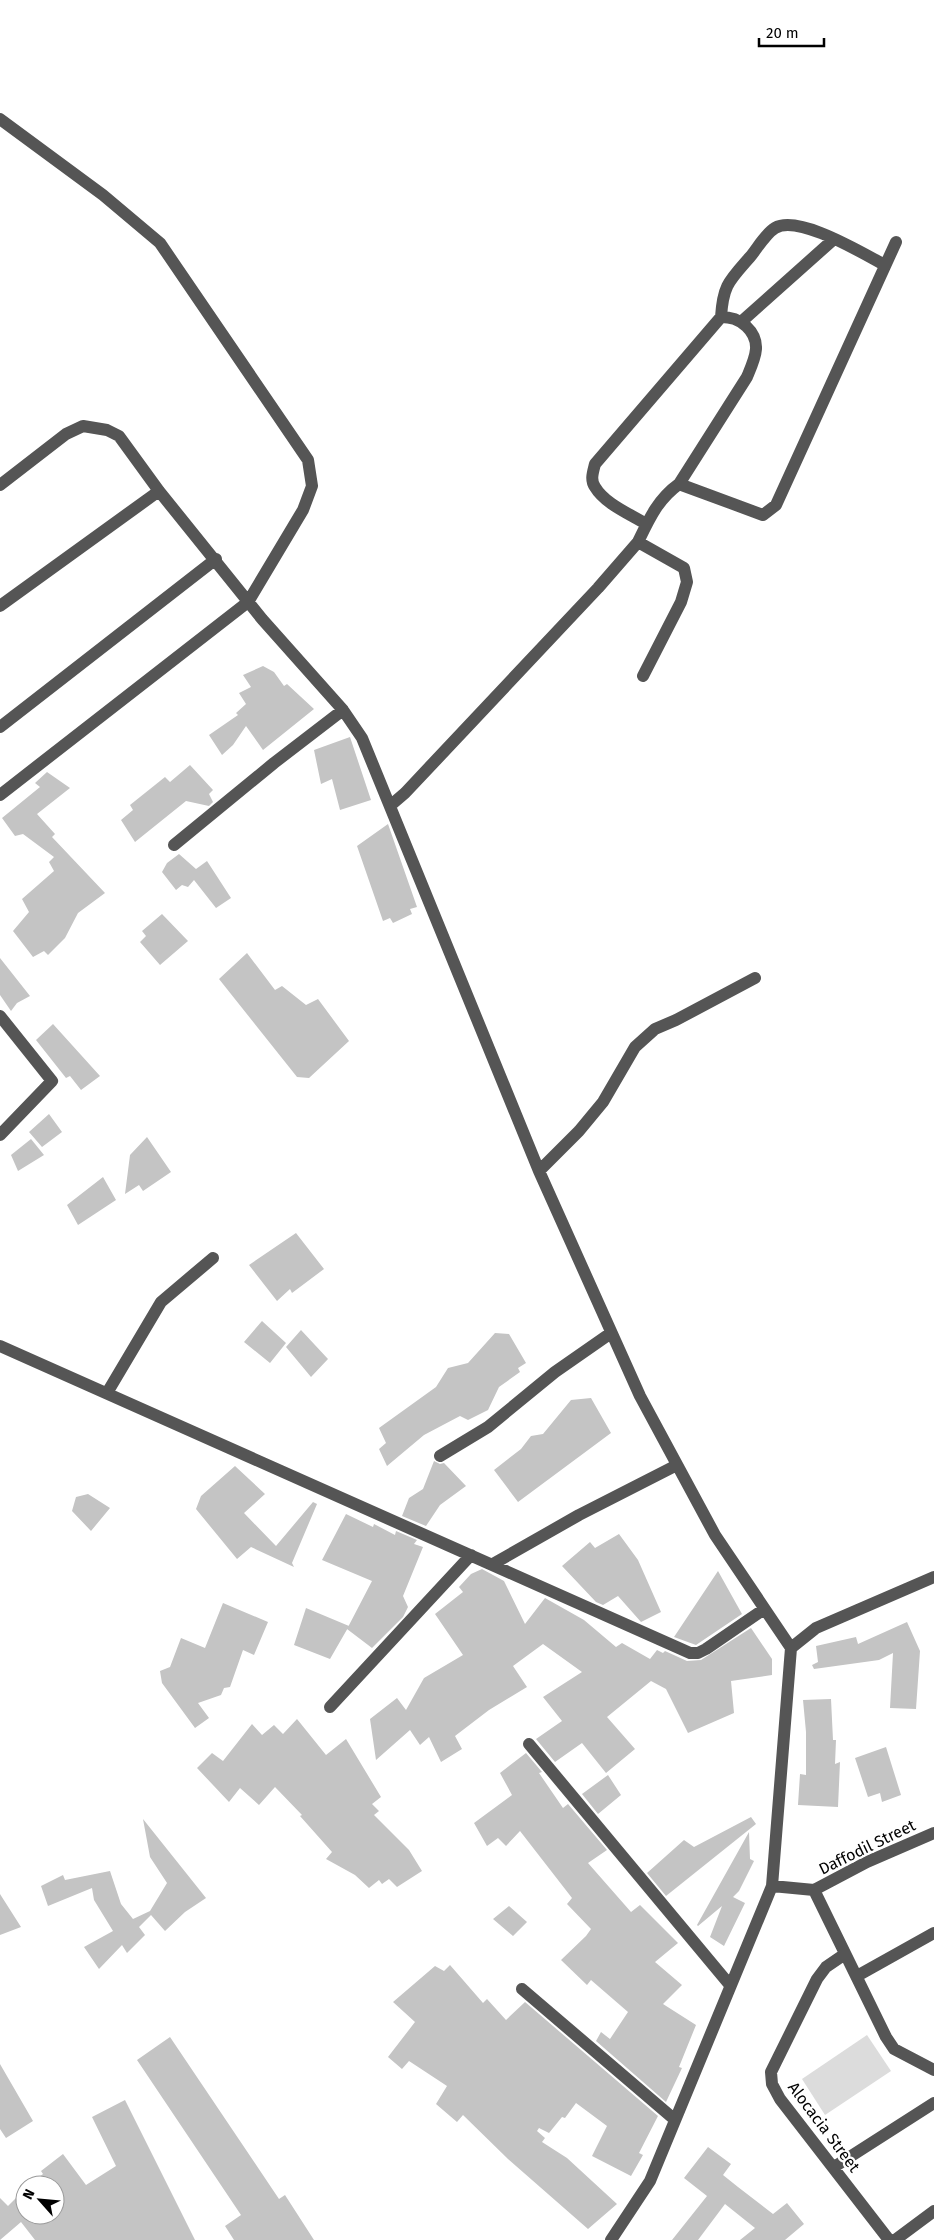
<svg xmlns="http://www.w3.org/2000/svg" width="934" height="2240" viewBox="0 0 934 2240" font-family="'Fira Sans',sans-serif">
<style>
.green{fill:#dcdcdc}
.building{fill:#c4c4c4}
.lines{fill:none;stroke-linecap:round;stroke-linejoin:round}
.minor{stroke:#555;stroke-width:12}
.labels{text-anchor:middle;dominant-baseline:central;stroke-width:4.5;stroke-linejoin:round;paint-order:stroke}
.street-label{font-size:16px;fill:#000;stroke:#fff}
</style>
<rect width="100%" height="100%" fill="#fff"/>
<path class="green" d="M867,2035l24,36 -66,44 -23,-36z"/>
<path class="building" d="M263,666l11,6 10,14 3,-2 27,25 -51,41 -17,-24 -13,19 -11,10 -13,-20 29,-20 -2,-2 10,-9 -7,-11 12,-6 -8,-12z
M350,737l21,63 -31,10 -8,-31 -11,5 -7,-34z
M190,765l23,25 -4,4 4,8 -4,4 -23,-5 -51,41 -14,-22 12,-10 -3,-5 35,-28 5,5z
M47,772l23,16 -33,26 18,20 -3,3 53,56 -27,20 -13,25 -17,17 -4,-4 -11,6 -20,-26 16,-19 -7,-13 32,-28 -5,-9 5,-5 -31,-23 -8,2 -13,-18 38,-31 -5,-4z
M388,824l29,83 -7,2 2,5 -19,9 -3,-5 -7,3 -26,-75z
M179,854l17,15 11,-8 24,37 -15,10 -22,-28 -6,7 -6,-2 -6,5 -14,-18 5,-9z
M162,914l26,27 -28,24 -20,-23 6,-6 -4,-5z
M247,953l28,37 7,-4 24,19 12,-6 31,42 -40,37 -12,-1 -78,-98z
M0,958l30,38 -13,7 -6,8 -11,-16z
M53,1024l47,52 -19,14 -11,-14 -4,2 -30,-38z
M49,1114l13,18 -20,15 -13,-15z
M147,1137l24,35 -28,19 -4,-6 -14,9 5,-39z
M31,1139l13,16 -26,16 -7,-16z
M103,1177l13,23 -38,25 -11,-20z
M296,1233l28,36 -32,24 -2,-4 -13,12 -28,-36z
M262,1321l24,22 -16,20 -26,-21z
M301,1330l27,29 -17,18 -25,-30z
M495,1333l14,1 17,29 -8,5 2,4 -21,15 -11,23 -20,10 -8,-4 -36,19 -37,31 -8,-17 7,-6 -7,-15 57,-41 12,-19 20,-5z
M591,1398l20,35 -93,69 -24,-32 27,-21 10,-13 12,-2 28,-34z
M434,1461l6,3 4,-1 22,23 -26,19 -14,21 -24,-10 7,-18 14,-9z
M235,1466l30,28 -21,19 32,33 37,-44 4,2 -25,59 2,4 -43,-20 -14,12 -41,-50 5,-13z
M88,1494l22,14 -19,23 -19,-20 4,-14z
M346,1514l27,13 1,-3 21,11 1,-4 21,9 -3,4 9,3 -20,49 5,11 -5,10 -31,31 -25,-19 25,-48 -50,-21z
M619,1534l19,26 23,52 -20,10 -23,-26 -15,9 -7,-3 -34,-36 28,-24 5,6z
M482,1569l22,12 21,43 20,-26 39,22 32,27 6,-4 28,16 7,-9 6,3 2,-2 22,10 14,-1 50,-32 21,31v16l-41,6 3,32 -46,20 -22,-44 -15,-8 -44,36 28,32 -29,24 -24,-30 -27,19 -19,-23 26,-18 -19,-24 39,-25 -39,-28 -30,22 14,21 -38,23 -34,26 7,13 -21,13 -12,-25 -9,8 -10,-15 -34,30 -6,-41 27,-21 9,12 18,-32 39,-23 -28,-41 28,-22 -4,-5 12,-13z
M718,1571l24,43 -46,31 -22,-8z
M223,1603l45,19 -14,33 -11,-5 -13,37 -6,1 -3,7 -23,8 11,15 -14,10 -33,-45 -2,-12 10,-4 11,-29 24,10z
M306,1608l43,18 -19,33 -36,-14z
M907,1622l13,29 -4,58 -26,-1 3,-55 -14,7 -65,9 -2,-4 6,-3 -2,-16 40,-9 2,7z
M831,1699l2,41h3l-1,24 5,-2 -2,45 -40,-2 2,-31 6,1v-43l-3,-32z
M297,1719l29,36 20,-16 35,58 -9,7 7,7 -5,4 35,35 13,21 -25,16 -8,-8 -7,5 -3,-4 -10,8 -14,-13 -29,-16 6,-7 -32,-36 2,-1 -27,-28 -16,18 -19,-17 -11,14 -32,-34 15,-15 11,8 29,-37 10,11 12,-10 9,9z
M886,1747l15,48 -19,7 -2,-9 -12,4 -13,-39z
M526,1753l16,19 -3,1 24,35 5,-4 39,46 -19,13 43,49 9,-7 38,38 -23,19 27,23 -19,19 33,21 -17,42 3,1 -16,34 -70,-61 5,-9 9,7 18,-27 -37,-32 -4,5 -26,-25 25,-24 5,-7 -24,-25 5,-6 -52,-67 -14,15 -8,-8 -11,8 -13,-23 38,-28 -12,-22z
M608,1775l13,20 -23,19 -16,-20z
M751,1817l5,7 -90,72 -19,-23 37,-33 10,7z
M143,1819l63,79 -21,14 -20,19 -14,-16 -12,12 6,8 -18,18 -5,-8 -23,24 -15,-22 29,-16 -19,-31 -2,-12 -44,18 -7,-20 22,-11 2,5 45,-9 11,33 12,15 17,-8 17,-28 -17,-26z
M749,1832l1,27 4,2 -15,30 -6,6 12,6 -21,43 -14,-9 12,-31 -24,20 -1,-1z
M0,1894l21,33 -21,8z
M509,1906l18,16 -14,14 -20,-17z
M450,1965l33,38 4,-4 19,21 19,-18 133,114 -19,37 4,2 -12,21 -39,-20 15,-30 -31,-23 -11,15 -3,-1 -13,16 -10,-5 -2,3 8,7 -3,4 25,16 50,46 -29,25 -80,-70 -45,-44 -6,7 -21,-18 11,-18 -38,-25 -7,8 -14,-12 27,-35 -22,-20 42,-36 9,5z
M170,2037l109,162 6,-4 29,45h-80l-9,-14 16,-11 -104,-155z
M0,2064l33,57 -27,17 -6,-9z
M125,2100l70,140h-160l-14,-18 -21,18v-42l8,8 17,-17v26h30v-30h-26l14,-11 -2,-3 22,-17 23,31 30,-19 -24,-49z
M708,2147l23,17 -8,11 15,12 35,27 14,-11 17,21 -19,16h-45l15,-12 -30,-24 -27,36h-26l35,-44 -23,-18z"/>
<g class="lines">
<path class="minor" d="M0,119l103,76 57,48 148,217 4,26 -9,24 -55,92 -248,193
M721,317c2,-32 8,-36 29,-60 7,-8 15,-23 25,-29 23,-14 87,25 110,37
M741,322l93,-83
M0,485l66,-51 17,-8 24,4 12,6 40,55 103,128 81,91 19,28 177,433 101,225 75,139 76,113 -19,238 -122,295 -39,59
M646,524c-16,-10 -41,-20 -51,-37 -5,-7 -2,-15 0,-23l126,-147c10,0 17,2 25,9 17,16 9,32 1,51l-68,107
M638,542c11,-23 20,-43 41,-58l84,31 13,-10 120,-263
M0,606l159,-115
M0,727l216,-168
M391,805l14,-12 193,-205 40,-46 46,26 3,14 -6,20 -38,74
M174,845l100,-82 69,-53
M0,1016l52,65 -52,54
M539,1171l40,-40 24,-29 32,-55 20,-18 21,-9 79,-42
M0,1346l690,307h8l8,-4 57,-39
M107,1393l54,-91 52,-44
M440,1456l48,-29 67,-55 56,-39
M493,1564l86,-49 98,-50
M791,1648l25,-20 118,-51
M330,1707l141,-152
M529,1744l200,240
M772,1886l42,4
M814,1890l72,147 8,12 40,21
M814,1890l53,-28 67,-29
M845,1954l-19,13 -9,12 -46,93 1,12 8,15 109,141
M857,1976l77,-43
M522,1989l152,130
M834,2167l100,-64
M895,2240l39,-29"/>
</g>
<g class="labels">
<g class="street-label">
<text transform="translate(867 1847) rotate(-26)">Daffodil Street</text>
<text transform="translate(824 2127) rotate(53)">Alocacia Street</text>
</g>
</g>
<g transform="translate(40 2200) rotate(297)"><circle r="24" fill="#ffffff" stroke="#999999"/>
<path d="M0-4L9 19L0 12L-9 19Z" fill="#000000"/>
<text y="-8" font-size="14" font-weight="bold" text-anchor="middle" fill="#000000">N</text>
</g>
<path d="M759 38v8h65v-8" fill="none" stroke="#000000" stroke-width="2.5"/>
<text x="766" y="38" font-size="15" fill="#000000" stroke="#ffffff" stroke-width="4" paint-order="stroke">20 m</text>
</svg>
